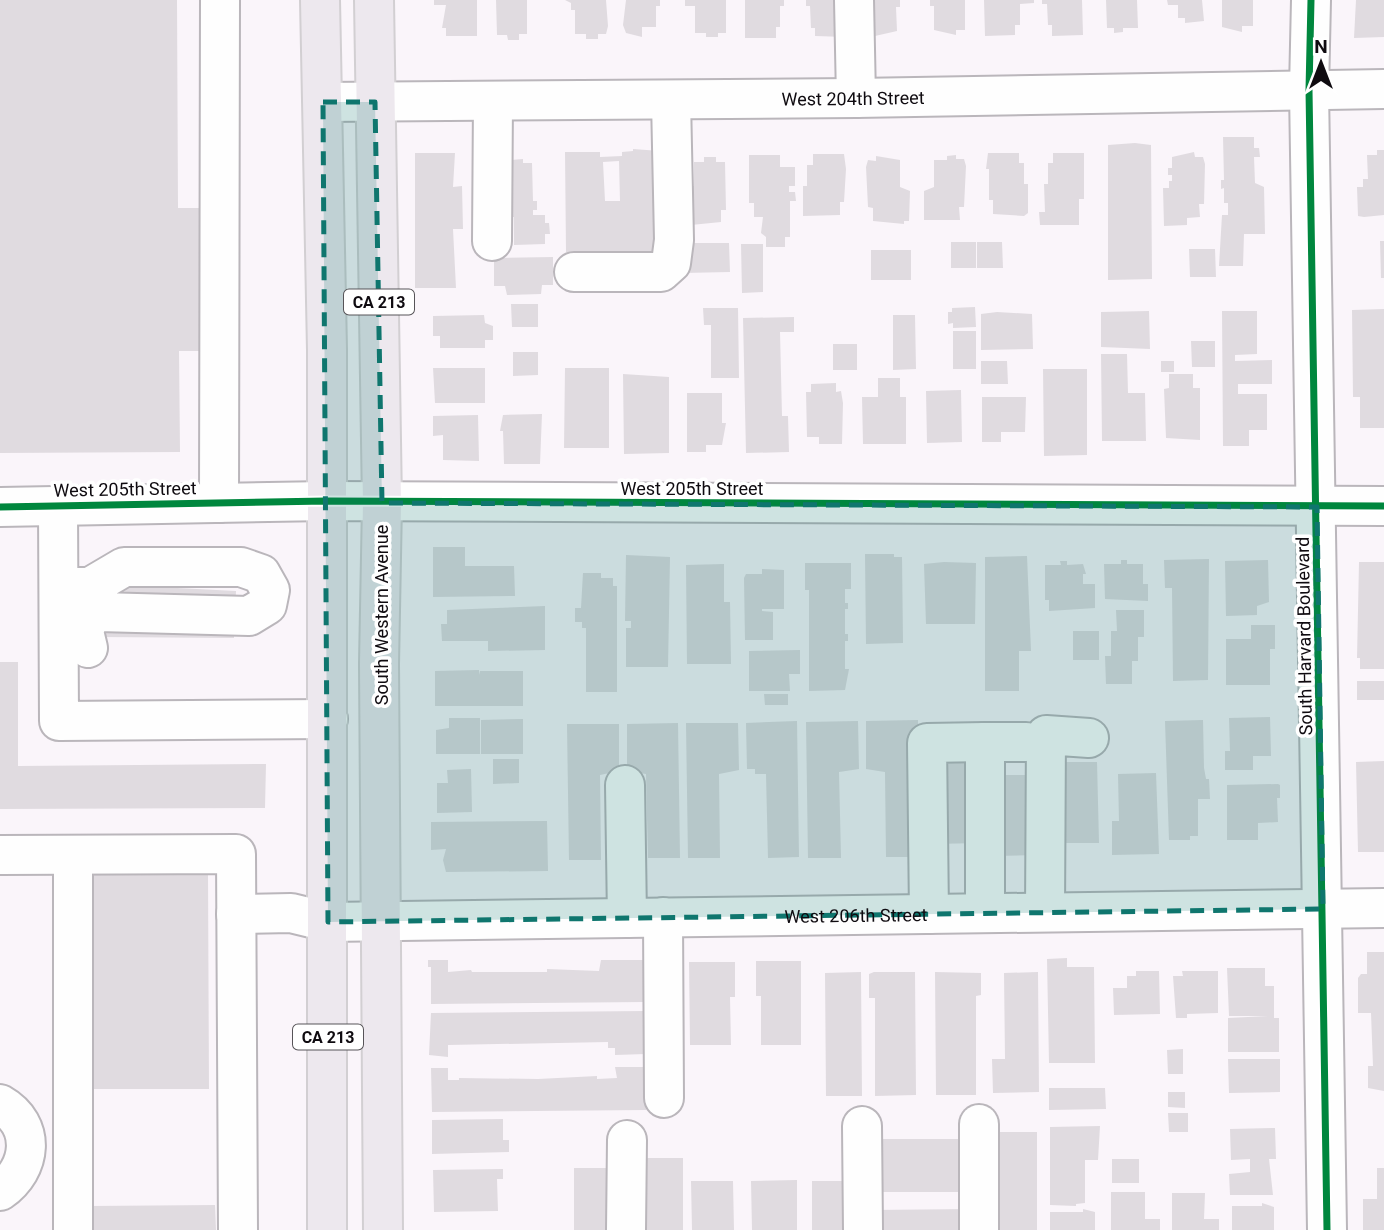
<svg xmlns="http://www.w3.org/2000/svg" width="1384" height="1230" viewBox="0 0 1384 1230" font-family="Roboto,sans-serif">
<style>
.building{fill:#e0dbe0;fill-rule:evenodd}
.lines{fill:none;stroke-linecap:round;stroke-linejoin:round}
.minor-casing{stroke:#bab6bb;stroke-width:42}
.major-casing{stroke:#d2cfd2;stroke-width:42}
.minor{stroke:#fefefe;stroke-width:38}
.major{stroke:#ede8ee;stroke-width:38}
.cycleway-casing{stroke:#fff;stroke-width:11}
.cycleway{stroke:#00873e;stroke-width:7}
.marked{fill:#0f766e;fill-opacity:0.2;stroke:#0f766e;stroke-width:5;stroke-dasharray:14 9;stroke-linejoin:round}
.labels{text-anchor:middle;dominant-baseline:central;stroke-width:7;stroke-linejoin:round;paint-order:stroke}
.shield{fill:#fff;stroke:#575458;stroke-width:2}
.shield-label{font-size:16px;font-weight:bold;fill:#0f0b10}
.street-label{font-size:18px;fill:#0f0b10;stroke:#fff}
</style>
<rect width="100%" height="100%" fill="#faf5fa"/>
<path class="building" d="M0,0h177l1,208h23l1,143h-23l1,101 -180,1z
M434,0h43v36h-31v-8h-4l4,-23h-12z
M496,0h31v34h-8v6h-11l-1,-5h-10z
M565,0h41l2,26 -2,8h-8v5h-12v-5h-11v-24h-4v-7z
M626,0h34v6h-4v21h-14v10l-16,-4 -3,-8z
M685,0h41v33h-8v4h-12v-4h-11v-27h-10z
M745,0h39v6h-4v21h-4v11h-31z
M806,0h39l1,37 -31,-1v-8h-4l-1,-22h-4z
M865,0h35v7h-4l1,24 -22,5v-5h-10z
M930,0h35v30h-9v5l-22,-5v-24h-4z
M984,0h50v3l-14,1v21h-5v10l-30,1z
M1042,0h40l1,35 -31,1v-11h-4l-1,-21h-5z
M1106,0h31l1,28h-15v4l-9,1v-5h-7z
M1167,0h35l2,21 -19,2v-5h-7v-13h-10z
M1222,0h31v26h-11v6l-20,-5z
M1356,0h28v37l-30,1z
M1223,137h31v11h5l1,9h-6l1,26 9,4 1,47h-21l-1,32h-24l3,-51h6v-12h-4v-15l-3,1v-9h3z
M1135,143l16,2 1,134 -44,1v-135z
M633,149l27,2 2,100 -96,1 -1,-100h35v5l22,-1v-4l11,-1zM619,161l1,40h-15l-2,-39z
M1377,150h7v65l-20,2 -6,-1 -1,-29h6v-8h5l-1,-24h10z
M1194,152l1,5h8l2,7 -1,40h-5l1,13 -13,1v7l-23,1 -1,-38h6v-7h3v-6h-4v-7h4v-11z
M415,153h40l-2,34 9,-1 1,43h-10l3,59h-41z
M988,153h31v10h5v21h4v29l-4,3 -31,-2v-14h-4v-31h-3z
M1053,153h31v46h-5v26h-39l-1,-13h6l-1,-28h4v-21h5z
M813,154h31l2,15 -2,33h-4v13l-37,1v-30h4v-21h6z
M749,155h31v12h15v19h-6v6h6l1,9h-6v36h-5v10h-19v-10l-5,-4 2,-16h-9v-14h-5z
M956,155v4h8l2,7 -2,41h-5l1,13h-36v-29l10,-4v-27h13v-4z
M876,156l24,4v27l10,4 -1,30h-5v3l-31,-3v-13l-5,-1 -2,-40 2,-7 8,1z
M704,157h12v5h9l1,48h-5v12l-30,3 -1,-39h4v-24h10z
M523,159v4h9l1,38h4v9h-4v5h12v8h4l1,11h-5v10l-31,1v-28h-13l10,-57z
M1380,241h4v37h-3z
M951,242h25v26h-25z
M977,242h25l1,26h-26z
M683,243h46l1,29 -47,1z
M741,244h22v48l-21,1z
M1189,249h26l1,28h-26z
M871,250h40v30h-40z
M553,257v28h-11l-1,9 -34,1 -2,-9h-11v-28z
M511,304h27v23h-26z
M975,307l1,20 -23,1v-5l-5,1v-12h4v-4z
M703,308h35l1,70h-28v-53h-7z
M1384,309v119h-24v-31h-7l-1,-87z
M1149,311l1,38 -49,-2v-35z
M1222,311h35v43l-22,1v6l37,-1v24h-34v10h29v36h-18v16h-26z
M997,312l35,2 1,35 -52,1v-36z
M484,315l1,8 8,3v14h-8v8h-45v-12h-7v-20z
M893,315h22l1,54 -23,1z
M794,317v15h-14l2,84h6l1,36 -43,1 -3,-135z
M953,331h23v38h-23z
M1191,341h24v26h-23z
M833,344h24v26h-24z
M513,352h25v23l-25,1z
M1101,354h26l1,39h17l1,48h-44z
M981,361h26l1,23h-27z
M1161,361h13v11h-13z
M433,368h52v35h-50z
M565,368h44v80h-45z
M1043,369h44v86l-43,1z
M623,374l46,3v76l-45,1z
M1169,374h24v14h7v52l-34,-2 -2,-49 5,-1z
M878,378h22v19h6v47h-43l-1,-47h16z
M836,383v9l5,-1 2,12 -1,41h-23v-7h-12l-1,-45h5v-8z
M961,390l1,52 -35,1 -1,-52z
M687,393h35v30h4l-4,22h-16v7h-19z
M982,397h44l-1,35h-24v10h-19z
M542,414l-2,50h-36l-1,-33h-3l3,-16z
M478,415l1,46 -36,-1v-25l-10,1v-20z
M433,547h32v19h49l1,30 -82,1z
M865,554h29v3h8l1,86 -37,1z
M626,555l44,2 -2,110h-42v-39h5v-7h-6z
M1027,556l4,95h-12v40h-34v-134z
M1209,559l-1,121 -35,1 -1,-93h-7l-1,-28z
M1121,560h6v4h16v20h5v17l-43,-2 -1,-35h17z
M1268,560l1,42 -12,4v9l-31,1 -1,-55z
M1060,561h7v4l16,-1 3,10h-3v10h12v24l-46,3v-11h-4v-35h16z
M944,562l32,1 -1,61h-49l-2,-60z
M1359,562h25v107h-24v-11h-3z
M805,563h46v26h-6v14h3v6h-3v25h3v7h-3v28h4l-4,21 -36,1v-101h-4z
M724,564v38h6l1,62h-44l-1,-99z
M762,569l22,1v39h-22v2l11,1v28h-28l-1,-62 2,-4h16z
M583,573h18v5h12v8h4v106h-31v-64h-4v-6h-7v-14h6z
M99,584l137,7 -2,47 -135,-1z
M545,606v44l-57,1v-10h-46l-1,-17h6v-14z
M1116,610h28v27h-6v24h-6v23h-26l-1,-28h6v-25h6z
M1251,625h24v24h-5v36h-44v-46h25z
M1073,631h26v29h-26z
M800,650v24h-11l1,17h-41v-40z
M0,662h18v104l248,-2 -1,44 -265,1z
M479,670v5l1,-4h43v35h-88v-35z
M1357,681h27v19h-27z
M764,694h24v11h-23z
M1270,717l1,39h-18v14h-28v-19h5l-1,-33z
M449,718h31v36h-44v-24l13,-2z
M523,719v35h-42v-34z
M918,720l1,137h-33l-1,-85 -19,-3v-48z
M1203,720l1,48 2,11h3l1,20h-12v37h-8v4h-21l-4,-119z
M797,721l2,136 -31,1 -2,-84h-11v-5h-8l-1,-46z
M858,721l1,48 -20,3 2,86h-33l-2,-136z
M678,723l2,135h-32l-2,-84 -19,-3v-47z
M686,723h52l1,47 -20,4 1,84h-32z
M567,724h52v47l-19,4 1,85h-32z
M493,759h26v24l-26,1z
M1384,761v91h-26l-2,-90z
M1059,762h38l2,81h-47z
M938,763h39l3,80 -47,1z
M471,769l1,43 -35,1v-30h11l-1,-13z
M1156,773l3,81 -47,1v-34h7l-1,-47z
M998,775h39l2,80 -46,1z
M1278,784l2,1v13h-3l1,24 -20,1v17h-31v-55z
M547,821l1,50 -102,1 -3,-12 3,-11 -15,1v-28z
M208,873l1,216h-120l-1,-215z
M1367,952h17v139l-16,-3v-22h5l-2,-53h-13v-35l3,-4h6z
M1067,958v9h27l1,96h-46l-2,-104z
M428,960h20v12l23,-2 1,2h75v-3l52,2 2,-11h48l-4,42 -214,2v-37h-3z
M756,961h45v84h-40v-49h-5z
M689,962h46v35h-5l1,48h-41z
M1227,968h38v18h9v32h5v34h-51v-34l40,-2h-39z
M1136,971h23l1,43 -46,1 -1,-27h14v-12h9z
M1182,971h36v42l-31,1v4h-11l-3,-42h10z
M861,972l1,124h-36l-1,-123z
M874,972h41l1,123 -41,1v-98h-6v-24z
M935,972l46,1v22l-5,1v99h-40z
M1038,972l1,120 -46,1 -1,-34h13l-1,-86z
M645,1011l1,43 -31,1v-7h-7v-6l-160,3v12l-19,-2 2,-42z
M1183,1049v25h-15l-1,-24z
M1228,1059h52v33l-51,1z
M615,1067h31v43l-214,2 -1,-44h17v12h11v-2l79,1 59,-3v3l20,-1z
M1049,1088h56l1,21 -57,1z
M1168,1092h17v16l-17,-1z
M1168,1113h20v19h-19z
M503,1119v21h6v12l-77,2v-34z
M1100,1126l-2,34h-13v43l-9,1v2l-26,-1v-78z
M1275,1128l1,31h-7l4,36h-43l-1,-21 21,-2v-13l-19,1 -1,-31z
M989,1132h48v98h-47z
M870,1139h101v53h-100z
M640,1158h43v72h-39z
M1112,1159h27v24h-27z
M574,1168h43l-4,62h-39z
M1377,1168h7v62h-21v-31h14z
M503,1169v10h-6l1,32 -64,1 -1,-42z
M797,1180v50h-45l-1,-49z
M691,1181h42l1,49h-42z
M812,1181h45v49h-45z
M1111,1192h34v27h15v11h-49z
M1172,1193h33l-1,26h15v11h-47z
M1262,1203l12,4v23h-42v-24h30z
M215,1205l1,25h-126v-24z
M971,1209v21h-100v-20z
M1083,1209l12,3v18h-45v-18h33z"/>
<g class="lines">
<g class="minor-casing">
<g id="minor">
<path d="M854,0l2,98"/>
<path d="M1311,0l-2,90 18,1140"/>
<path id="s1" d="M323,102l533,-4 528,-9"/>
<path d="M492,241l1,-140"/>
<path d="M574,272h87l10,-9 3,-23 -3,-140"/>
<path d="M219,503l1,-503"/>
<path d="M58,506l1,215 269,-2"/>
<path d="M0,507l326,-6 1058,5"/>
<path d="M59,587h31l34,-20h117l20,7 9,16 -3,15 -18,11 -150,-4 -9,3 -6,16 4,17"/>
<path d="M625,785l2,133"/>
<path d="M0,855l236,-1 2,376"/>
<path d="M73,855v375"/>
<path d="M1045,912l1,-177 43,3"/>
<path d="M985,913v-171h41"/>
<path id="s2" d="M236,914l55,-1 37,9 1056,-14"/>
<path d="M929,914l-2,-171 58,-1"/>
<path d="M663,917l1,181"/>
<path d="M0,1104c37,21 32,65 0,87"/>
<path d="M979,1124v106"/>
<path d="M862,1126l1,104"/>
<path d="M626,1230l1,-90"/>
</g>
</g>
<g class="major-casing">
<path id="major" d="M320,0l7,350v880
M374,0l8,503 -3,161 4,566"/>
</g>
<use href="#minor" class="minor"/>
<use href="#major" class="major"/>
<g class="cycleway-casing">
<path id="cycleway" d="M1311,0l-2,90 18,1140
M0,507l326,-6 1058,5"/>
</g>
<use href="#cycleway" class="cycleway"/>
</g>
<path class="marked" d="M323,102h52l7,401 935,4 6,402 -995,13z"/>
<g class="labels">
<g class="shield">
<rect x="344" y="289.5" width="70" height="25" rx="5"/>
<rect x="293" y="1024.5" width="70" height="25" rx="5"/>
</g>
<g class="shield-label">
<text x="379" y="302">CA 213</text>
<text x="328" y="1037">CA 213</text>
</g>
<g class="street-label">
<text stroke="none"><textPath href="#s1" startOffset="530">West 204th Street</textPath></text>
<text x="692" y="488">West 205th Street</text>
<text transform="translate(125 489) rotate(-1)">West 205th Street</text>
<text transform="translate(381 615) rotate(-90)">South Western Avenue</text>
<text transform="translate(1304 636) rotate(-91)">South Harvard Boulevard</text>
<text stroke="none"><textPath href="#s2" startOffset="621">West 206th Street</textPath></text>
</g>
</g>
<g transform="translate(1321 63)" stroke="#ffffff" stroke-width="5" paint-order="stroke">
<path d="M0-5L12 26L0 18L-12 26Z" fill="#0f0b10"/>
<text y="-10" font-size="19" font-weight="bold" text-anchor="middle" fill="#0f0b10">N</text>
</g>
</svg>
